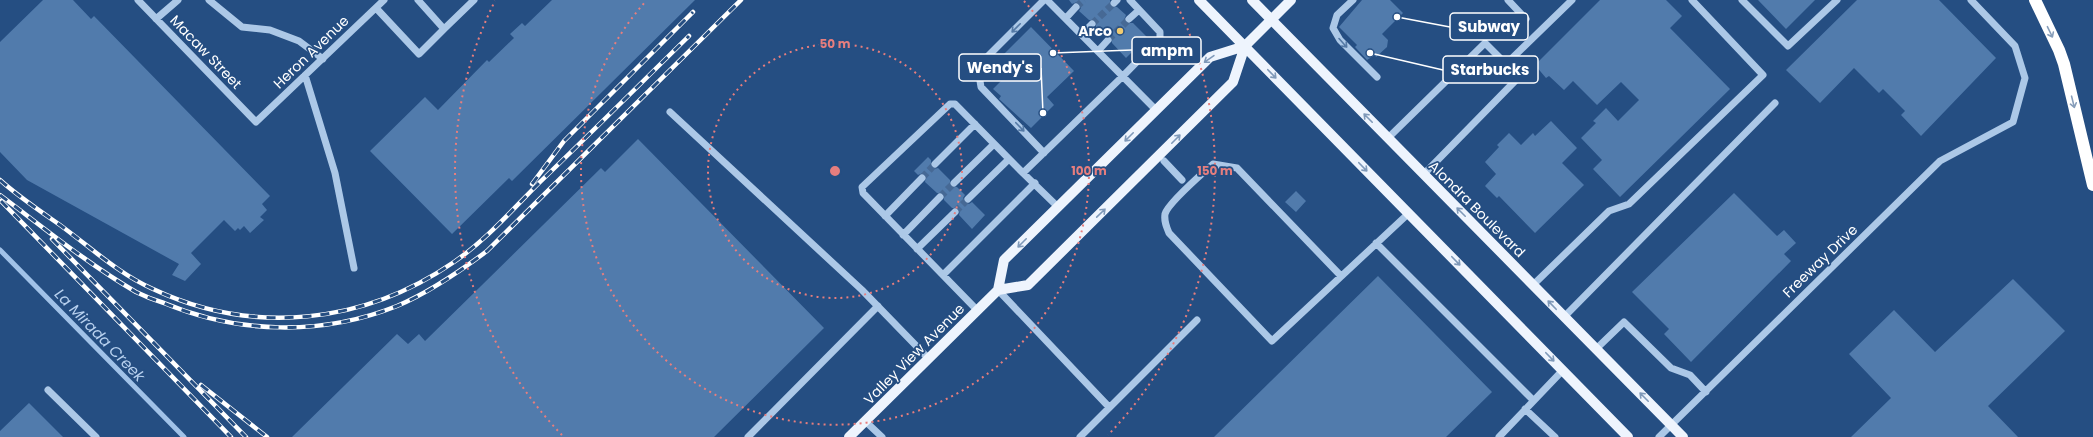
<svg xmlns="http://www.w3.org/2000/svg" width="2093" height="437" viewBox="0 0 2093 437" font-family="Poppins,sans-serif">
<style>
.lines{fill:none;stroke-linecap:round;stroke-linejoin:round}
.stream{stroke:#a1c2e8;stroke-width:5}
.building{fill:#517bac}
.minor-tunnel{stroke:#466995;stroke-width:7;stroke-dasharray:7 3.5;stroke-linecap:butt}
.minor{stroke:#acc8e7;stroke-width:7}
.major{stroke:#eef4fd;stroke-width:10}
.highway{stroke:#fff;stroke-width:12}
.rail-casing{stroke:#fff;stroke-width:4.5}
.rail{stroke:#254e82;stroke-width:3;stroke-dasharray:9;stroke-linecap:butt}
.oneway{stroke:#5479a5}
.oneway2{stroke:#879eba}
.oneway3{stroke:#7f99b9}
.ring{fill:none;stroke:#e67e7e;stroke-width:2;stroke-dasharray:2 4}
.poi-dot{fill:#f1cb70;stroke:#254e82;stroke-width:1.5}
.labels{text-anchor:middle;dominant-baseline:central;stroke-width:3.5;stroke-linejoin:round;paint-order:stroke}
.poi-label{font-size:14px;font-weight:bold;fill:#fff;stroke:#254e82;text-anchor:end}
.street-label{font-size:14px;fill:#fff;stroke:#254e82}
.water-label{font-size:15px;font-style:italic;fill:#b8d1ef;stroke:#254e82}
.centre{fill:#e67e7e;stroke:#254e82;stroke-width:2}
.ring-label{font-size:12px;text-anchor:middle;font-weight:bold;fill:#e67e7e;stroke:#254e82;stroke-width:3.5;stroke-linejoin:round;paint-order:stroke}
.leader{fill:none;stroke:#fff;stroke-width:1.5}
.callout-dot{fill:#fff;stroke:#254e82;stroke-width:1.5}
.callout{fill:#254e82;stroke:#fff;stroke-width:1.5}
.callout-label{font-size:15px;text-anchor:middle;font-weight:bold;fill:#fff}
</style>
<rect width="100%" height="100%" fill="#254e82"/>
<g class="lines">
<path class="stream" d="M0,250l184,187"/>
</g>
<path class="building" d="M43,0h30l18,19 3,-3 176,180 -8,8 5,6 -7,7 4,3 -14,13 -6,-7 -4,4 -2,-2 -3,3 -11,-11 -33,33 10,11 -16,17 -13,-6 7,-11 -152,-84 -27,-28v-110z
M552,0h143l-183,181 -3,-3 -57,56 -82,-83 55,-54 13,13 49,-50 2,2 25,-24 -4,-4 12,-11 3,3z
M1069,0h41v6l7,1 9,8 -2,5 2,3h7l14,14 -21,21 -14,-15v-6l-7,-1 -9,-9v-6l-7,-1 -10,-9 2,-3 -1,-4 -3,-2 -5,2z
M1362,0h28l13,13 -21,21 6,6 -1,7 -11,10 -1,-2 -8,5 -12,-13 2,-2 -18,-18z
M1600,0h66l16,16 -12,12 60,61 -110,108 -27,-28 9,-9 -21,-22 15,-15 -3,-2 13,-13 12,13 21,-21 -18,-18 -24,23 -24,-24 -9,9 -15,-14 -3,2 -11,-13z
M1758,0h57l-29,29z
M1857,0h82l57,58 -75,78 -20,-21 4,-4 -22,-22 -4,4 -25,-25 -34,35 -34,-33z
M1031,27l43,44 -27,26 7,8 -23,23 -32,-29 2,-3 -8,-7 20,-20 -12,-12z
M1551,121l26,27 -15,15 22,22 -49,48 -36,-37 -2,2 -12,-12 11,-12 -11,-12 14,-15 -2,-2 12,-12 12,12 12,-12 2,3z
M638,139l186,189 -110,109h-422l105,-103 11,10 11,-10 6,7 176,-173 4,4z
M928,157l3,3v7l3,2 4,-1 12,12v6l7,1 8,8 -2,3 2,5 4,1 3,-2 13,13 -13,14 -13,-14 1,-4 -2,-3h-6l-8,-8v-6l-7,-1 -12,-11 1,-7 -3,-2 -5,2 -4,-4z
M1296,191l10,10 -10,11 -11,-10z
M1734,193l43,43 7,-6 12,13 -12,11 7,7 -100,101 -27,-28 5,-5 -37,-37z
M1378,276l114,116 -46,45h-232z
M2013,279l52,52 -77,75 30,31h-167l40,-39 -42,-44 45,-44 41,42z
M29,403l34,34h-63v-6z"/>
<g class="lines">
<path class="minor-tunnel" d="M1076,7l8,-7
M1092,24l22,-21
M1108,40l21,-21
M922,178l13,-14
M940,197l14,-14
M955,212l13,-13"/>
<path class="minor" d="M138,0l118,122 128,-122
M209,0l33,27 28,3 29,11 24,18
M1044,0l-59,59 -6,16 2,12 63,66
M1047,0l109,110
M1353,0l-16,15 -4,13 7,12 37,37
M1508,0l18,19
M1742,0l46,46 49,-46
M1114,3l3,-3
M376,8l43,46 25,-25 -26,-29
M1066,18l10,-11
M156,19l22,-19
M1129,19l10,-9
M444,29l30,-29
M1082,34l10,-10
M1098,51l10,-11
M305,75l30,98 19,95
M670,112l192,178 67,69
M1388,138l97,-95 21,21
M1164,161l18,19
M935,164l40,-40
M1023,173l35,34
M1424,174l93,-95 -12,-14 67,-65
M954,183l40,-39
M968,199l41,-40
M885,216l37,-38
M903,235l37,-38
M1376,243l157,157
M917,249l38,-37
M943,275l92,-92
M1341,276l-104,-108 -24,-4c-10,9 -45,39 -48,50 -1,7 1,12 4,19l103,108 137,-128
M1533,285l76,-74 20,-7 134,-129 -71,-75
M998,290l111,117
M977,310l-114,-117 -1,-6 88,-83h5l68,69 100,-97 37,-38v-6l-30,-32
M1564,317l211,-214
M1596,349l28,-27 47,46 19,7 16,17
M48,390l48,47
M1525,409l30,28
M865,421l17,16
M748,437l130,-131
M1080,437l117,-117
M1499,437l64,-67
M1659,437l281,-276 73,-39 12,-44 -10,-32 -44,-46"/>
<path class="major" d="M1199,0l429,437
M1252,0l431,437
M998,290l30,-5 110,-109 95,-94 12,-36 46,-46
M849,437l149,-147 6,-30 206,-203 35,-11"/>
<path class="highway" d="M2035,0l24,50 5,14 29,121"/>
<g class="rail-casing">
<path id="rail" d="M0,180c19,17 40,31 60,45 30,22 59,49 93,64 100,47 211,35 301,-27 32,-22 58,-52 86,-80 50,-48 99,-97 149,-146
M532,184l32,-43 129,-129
M0,195c44,33 88,69 136,97 8,4 18,8 28,11 74,31 158,33 233,3 33,-14 62,-34 90,-55l254,-251
M1,201l230,236
M52,239l194,198
M201,385l66,52"/>
</g>
<use href="#rail" class="rail"/>
</g>
<defs><path id="oneway-shaft" d="M-6 0H5M1.5-3L5.5 0L1.5 3" fill="none" stroke-width="1.6" stroke-linecap="round" stroke-linejoin="round"/></defs>
<g class="oneway">
<use href="#oneway-shaft" transform="translate(1016 28) rotate(135)"/>
<use href="#oneway-shaft" transform="translate(1343 43) rotate(48)"/>
<use href="#oneway-shaft" transform="translate(1020 127) rotate(46)"/>
</g>
<g class="oneway2">
<use href="#oneway-shaft" transform="translate(2050 32) rotate(64)"/>
<use href="#oneway-shaft" transform="translate(2073 102) rotate(76)"/>
</g>
<g class="oneway3">
<use href="#oneway-shaft" transform="translate(1209 59) rotate(145)"/>
<use href="#oneway-shaft" transform="translate(1272 74) rotate(46)"/>
<use href="#oneway-shaft" transform="translate(1368 118) rotate(-135)"/>
<use href="#oneway-shaft" transform="translate(1129 137) rotate(135)"/>
<use href="#oneway-shaft" transform="translate(1176 139) rotate(-45)"/>
<use href="#oneway-shaft" transform="translate(1363 167) rotate(46)"/>
<use href="#oneway-shaft" transform="translate(1461 212) rotate(-135)"/>
<use href="#oneway-shaft" transform="translate(1101 213) rotate(-44)"/>
<use href="#oneway-shaft" transform="translate(1022 243) rotate(135)"/>
<use href="#oneway-shaft" transform="translate(1456 261) rotate(46)"/>
<use href="#oneway-shaft" transform="translate(1552 305) rotate(-134)"/>
<use href="#oneway-shaft" transform="translate(1550 357) rotate(46)"/>
<use href="#oneway-shaft" transform="translate(1644 397) rotate(-135)"/>
</g>
<g class="ring">
<circle cx="835" cy="171" r="127"/>
<path d="M1024 1A254 254 0 1 1 646 1"/>
<path d="M562 435A380 380 0 0 1 495 1M1175 1A380 380 0 0 1 1108 435"/>
</g>
<circle class="poi-dot" cx="1120" cy="31" r="4"/>
<g class="labels">
<g class="poi-label">
<text x="1112" y="31">Arco</text>
</g>
<g class="street-label">
<text transform="translate(206 52) rotate(46)">Macaw Street</text>
<text transform="translate(311 52) rotate(-44)">Heron Avenue</text>
<text transform="translate(1477 209) rotate(45)">Alondra Boulevard</text>
<text transform="translate(1820 261) rotate(-44)">Freeway Drive</text>
<text transform="translate(914 354) rotate(-45)">Valley View Avenue</text>
</g>
<g class="water-label">
<text transform="translate(100 335) rotate(46)">La Mirada Creek</text>
</g>
</g>
<circle cx="835" cy="171" r="6" class="centre"/>
<g class="ring-label">
<text x="835" y="48">50 m</text>
<text x="1089" y="175">100 m</text>
<text x="1215" y="175">150 m</text>
</g>
<path class="leader" d="M1397 17L1450 27M1053 53L1132 50M1043 113L1041 68M1370 53L1443 70"/>
<g class="callout-dot">
<circle cx="1397" cy="17" r="4"/>
<circle cx="1053" cy="53" r="4"/>
<circle cx="1043" cy="113" r="4"/>
<circle cx="1370" cy="53" r="4"/>
</g>
<g class="callout">
<rect x="1450" y="13" width="78" height="27" rx="4"/>
<rect x="1132" y="37" width="69" height="27" rx="4"/>
<rect x="959" y="54" width="82" height="27" rx="4"/>
<rect x="1443" y="56" width="95" height="27" rx="4"/>
</g>
<g class="callout-label">
<text x="1489" y="32">Subway</text>
<text x="1167" y="56">ampm</text>
<text x="1000" y="73">Wendy's</text>
<text x="1490" y="75">Starbucks</text>
</g>
</svg>
